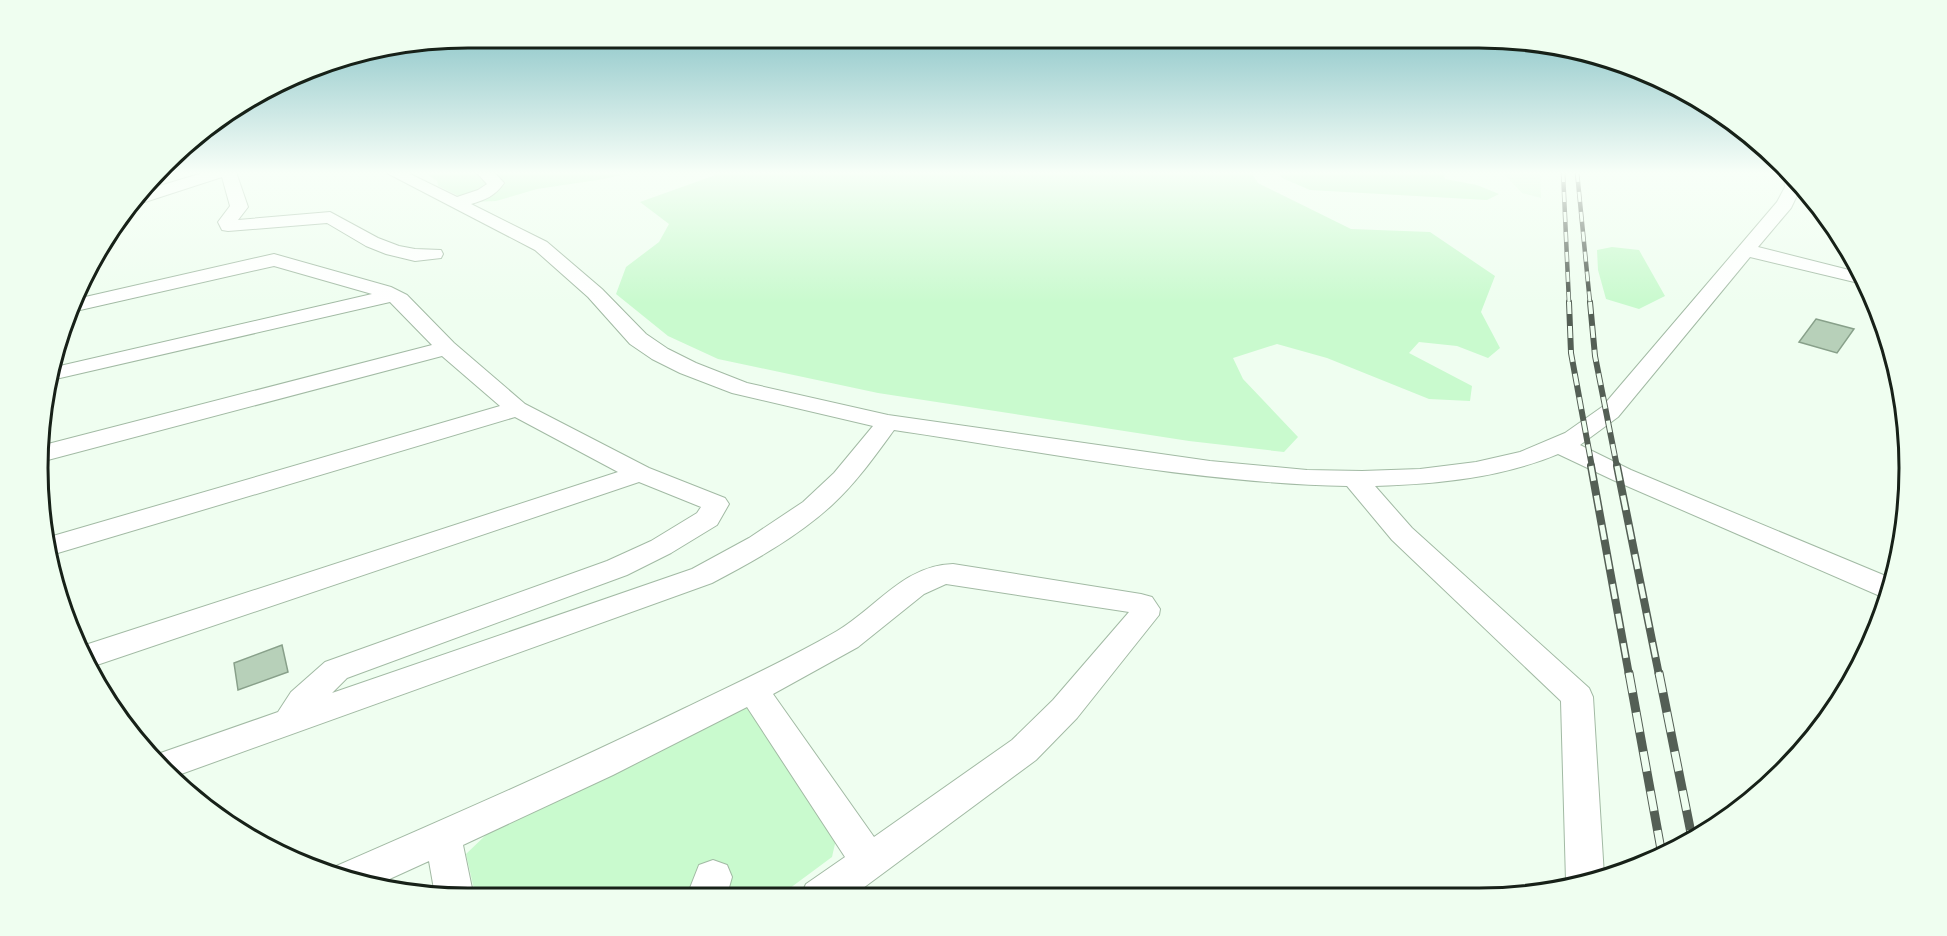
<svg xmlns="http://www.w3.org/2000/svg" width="1947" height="936" viewBox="0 0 1947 936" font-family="'Roboto Condensed',sans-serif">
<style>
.built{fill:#dcfcdf}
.green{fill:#c9face}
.building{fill:#b7d0b9;stroke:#88a08a;stroke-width:1.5}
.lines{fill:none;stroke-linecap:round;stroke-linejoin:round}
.minor-casing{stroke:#a2baa4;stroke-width:2}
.minor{fill:#fff;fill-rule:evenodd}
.rail-far3-casing{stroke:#545f55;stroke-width:4.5}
.rail-far2-casing{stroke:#545f55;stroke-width:6}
.rail-far1-casing{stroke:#545f55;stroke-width:8}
.rail-casing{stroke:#545f55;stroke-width:9}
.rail-far3{stroke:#effef0;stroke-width:3;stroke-dasharray:10;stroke-linecap:butt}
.rail-far2{stroke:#effef0;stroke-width:4;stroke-dasharray:12;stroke-linecap:butt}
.rail-far1{stroke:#effef0;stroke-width:5;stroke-dasharray:15;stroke-linecap:butt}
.rail{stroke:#effef0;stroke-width:7;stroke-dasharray:20;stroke-linecap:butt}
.rim{fill:none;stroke:#172118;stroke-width:3}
</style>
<rect width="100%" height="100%" fill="#effef0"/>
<path class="built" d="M1502,172h38l1,26 -19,-5z"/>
<path class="green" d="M424,172h210l-30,7 -67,10 -41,12 -25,1 -33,-16 -1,-5z
M724,172h527l7,11 93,46 79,3 65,44 -14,36 19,36 -12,10 -31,-12 -38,-4 -10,11 63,33 -2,15 -41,-2 -102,-41 -50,-14 -44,14 10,21 55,58 -14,15 -95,-11 -311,-48 -160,-34 -50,-23 -52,-42 10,-27 33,-25 10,-18 -29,-22z
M1277,172h167l1,7 32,6 22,9 -12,6 -177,-10 -28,-12z
M1612,247l27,3 26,46 -26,13 -33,-10 -8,-29 -1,-20z
M741,707l16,3 80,125 -5,22 -54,40 -302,1 -10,-44 23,-22z"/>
<path class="building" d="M1816,319l38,10 -17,24 -38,-11z
M282,645l6,27 -50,18 -4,-27z"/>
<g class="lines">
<g class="minor-casing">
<path id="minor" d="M206,172h30l12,35 -10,13 92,-8 48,26 21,8 16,3 26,1 2,4 -2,4 -26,3 -29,-7 -20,-8 -39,-23 -99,8 -6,-1 -4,-8 12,-16 -8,-29 -77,25h-10l11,-12z
M385,172h21l51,25 21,-7 9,-6 -11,-12h18l10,11c-9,13 -19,17 -33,21l76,38 55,47 44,45 22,15 28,14 51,20 141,32 322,46 97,9 55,1 58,-2 56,-7 44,-10 45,-19 37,-26 175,-205 8,-15 -1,-13 7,-2 10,15 -10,21 -33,39 103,26 6,12 -117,-28 -132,160 -38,28 51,25 262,109 -6,19 -7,-2 -267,-116 -55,-26c-57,24 -121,30 -183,32l37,42 177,160 4,9 11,179 -36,10 -2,-5 -5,-180 -169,-161 -45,-54c-152,-3 -303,-34 -453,-56 -19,26 -38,53 -62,75 -35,32 -78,56 -120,78l-542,195 -18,-22 126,-44 13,-20 34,-30 282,-101 44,-20 46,-28 4,-6 -62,-25 -551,186 -6,-9 -3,-12 539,-175 -103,-55 -464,138 -5,-17 454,-132 -58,-50 -398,105v-16l388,-100 -42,-43 -343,79 4,-13 321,-74 -98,-28 -207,47 5,-13 202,-46 117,33 16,8 47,48 71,61 124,64 76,30 4,6 -12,21 -46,28 -44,22 -280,103 -15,15 360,-124 57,-31 54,-36 31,-29 39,-47 -141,-33 -52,-20 -28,-14 -22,-15 -42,-47 -53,-47z
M953,564l188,30 11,3 8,12 -1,6 -82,103 -41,42 -185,137h-51l6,-13 39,-27 -98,-150 -134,68 -150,70 11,53 -39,-3 -6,-34 -57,26 -41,-13 3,-7c117,-51 234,-102 349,-158 51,-25 104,-49 154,-78 39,-23 67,-66 116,-67zM946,584l183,28 -76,88 -41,40 -138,97 -101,-143 85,-47 66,-53z
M713,860l14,5 5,12 -6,21h-40l13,-33z"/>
</g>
<use href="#minor" class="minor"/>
<g class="rail-far3-casing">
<path id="rail-far3" d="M1563,172l6,131
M1577,172l13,131"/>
</g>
<g class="rail-far2-casing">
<path id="rail-far2" d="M1569,302l2,51 21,114
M1590,302l5,54 22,111"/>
</g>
<g class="rail-far1-casing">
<path id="rail-far1" d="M1591,466l38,209
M1617,466l42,209"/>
</g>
<g class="rail-casing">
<path id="rail" d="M1629,673l33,182
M1659,673l33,165"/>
</g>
<use href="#rail-far3" class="rail-far3"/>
<use href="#rail-far2" class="rail-far2"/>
<use href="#rail-far1" class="rail-far1"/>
<use href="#rail" class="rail"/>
</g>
<linearGradient id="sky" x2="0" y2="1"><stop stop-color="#7cbdc1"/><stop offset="0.57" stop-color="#f8fff8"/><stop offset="1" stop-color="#f8fff8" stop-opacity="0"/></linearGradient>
<rect width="1947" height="303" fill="url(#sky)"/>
<path d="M0 0H1947V936H0ZM468 48H1479A420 420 0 0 1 1899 468V468A420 420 0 0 1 1479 888H468A420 420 0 0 1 48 468V468A420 420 0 0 1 468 48Z" fill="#effef0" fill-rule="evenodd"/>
<path class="rim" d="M468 48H1479A420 420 0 0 1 1899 468V468A420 420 0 0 1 1479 888H468A420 420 0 0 1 48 468V468A420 420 0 0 1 468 48Z"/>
</svg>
